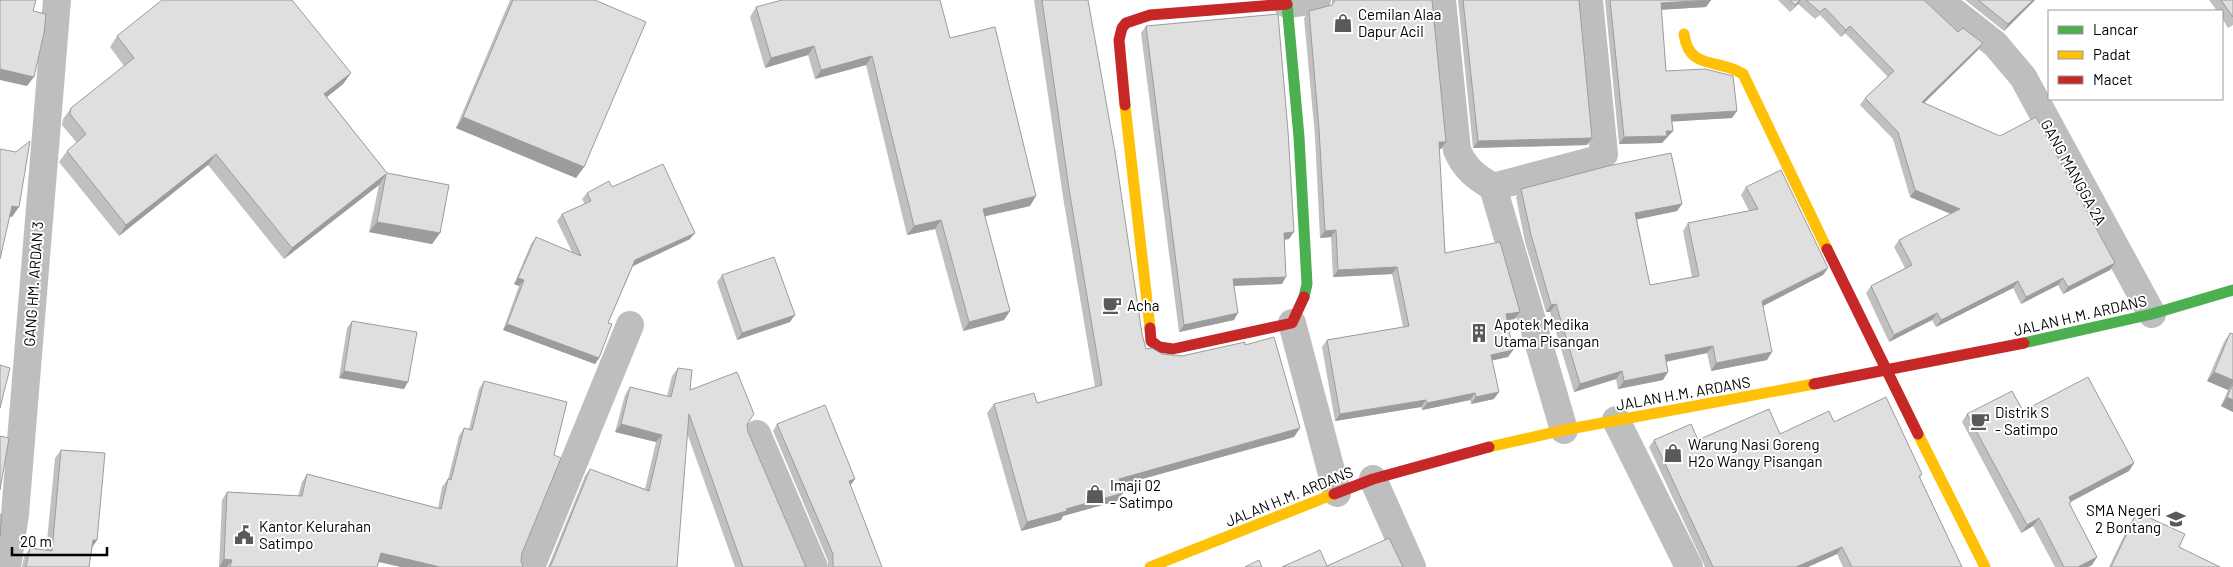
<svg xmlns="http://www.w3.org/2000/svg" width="2233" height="567" viewBox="0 0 2233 567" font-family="Barlow,sans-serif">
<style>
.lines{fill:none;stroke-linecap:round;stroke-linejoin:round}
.street{stroke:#bebebe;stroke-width:28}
.fast{stroke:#4caf50;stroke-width:11}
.slow{stroke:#ffc107;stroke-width:11}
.jam{stroke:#c62828;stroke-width:11}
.wall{fill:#c0c0c0}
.shaded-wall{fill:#9c9c9c}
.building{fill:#dfdfdf;stroke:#9c9c9c}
.labels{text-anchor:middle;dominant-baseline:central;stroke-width:4;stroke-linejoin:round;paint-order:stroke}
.poi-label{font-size:15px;fill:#000;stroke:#fff;text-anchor:start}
.street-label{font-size:15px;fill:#000;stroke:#fff}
</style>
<rect width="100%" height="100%" fill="#fff"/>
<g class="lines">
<path class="street" d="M1442,0l15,150c8,19 19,27 36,37l102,-27 9,-6 -15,-154
M1939,0l56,44 28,33 129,237
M1287,4l30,-4
M1493,187l71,243
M1292,323l45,170
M1616,420l73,147
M757,434l57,133
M1373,479l39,88
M7,567l8,-53 42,-514
M531,567l99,-242"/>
<path class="fast" d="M1287,4l12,133 8,147 -3,13
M2024,343l128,-29 81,-24"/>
<path class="slow" d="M1684,34c5,37 34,24 59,40l84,175
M1125,105l25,223
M1918,434l67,133
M1489,447l75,-17 250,-46
M1150,567l184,-73"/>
<path class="jam" d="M1125,105l-6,-65 3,-12 4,-5 24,-8 137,-11
M1827,249l91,185
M1150,328l1,13 8,6 14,2 119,-26 12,-26
M1814,384l210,-41
M1334,494l39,-15 116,-32"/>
</g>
<path class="wall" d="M510,0h85l-11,167 -8,11 -120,-50z
M1034,0h54l54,334 4,15 16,5 20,2 63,-11 55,83 -6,9 -173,48 -4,16 -54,15 -2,4 -40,11 -34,-118 7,-9 43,-1 58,-16 -32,-190z
M1332,0h100l14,142 -5,7h-2l6,104 70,66 -8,1 6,30 -5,7 -16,3 2,39 -23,5 -1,-4 -48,10 -1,-3 -86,14 -13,-74 5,-7 76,-13 -11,-53 -59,3 -2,-40 -11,1 -5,-102 -11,-118 5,-7 23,-6z
M1458,0h121l13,138 -5,7 -114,3z
M1605,0h106l-5,7 -45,3 5,61 66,47 -60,3 1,10 -11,12 -43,1z
M1778,0h146l54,50 -54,53 191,160 -5,7 -47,24 -5,-9 -37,19 -8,-16 -77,39 -4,-7 -43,22 -23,-49 5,-7 34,-18 -11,-21 5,-7 52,-26 -41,-17 -17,-58 -33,-34 5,-7 23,-21 -43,-44 -4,4 -21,-22 -5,4 -17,-15 -8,8z
M1965,0h70l-31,31z
M2209,0h24v25l-5,3 -6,-10v-7h-5z
M756,7l194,31 80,168 -45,10 25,95 -6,9 -41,11 -28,-102 -28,6 -41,-170 -51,14 -7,-24 -43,13 -15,-51z
M1146,26l143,213 -5,1 -2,44 -48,2v34l-55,12 -38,-299z
M117,36l234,37 -8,11 -16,13 60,76 53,60 -8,11 -63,-12 10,-47 -95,74 -76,-94 -89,71 -60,-74 8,-11 10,-8 -15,-18 1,-6 8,-11 53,-42 -14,-19z
M612,187l78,52 -57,27 -25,57 -9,35 -4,6 -92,-34 16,-44 -5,-2 17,-40 5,-7 36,15 -15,-31 5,-7 23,-10 -3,-5 5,-6z
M1746,187l82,81 -5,7 -60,31 4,54 -56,11 -4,-18 -41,9 -3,18 -45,9 -2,-10 -42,13 -24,-80h-4l-21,-70 -9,-45 5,-8 161,15 -5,7 -40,8 13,66 42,-8 -9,-46 5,-8 61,-12 -8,-16z
M722,275l68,47 -53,18 -20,-58z
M352,321l52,68 -65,-11 8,-50z
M2230,333l3,1v78l-12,-6 7,-16 -21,-9 17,-39z
M678,368l12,22 57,34 1,8 57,133 1,2h-71l-48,-134 -10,134h-129l37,-91 5,-7 55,20 11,-47 -41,-10 10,-37 5,-8 37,9 5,-20z
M484,381l38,172 -1,8 2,6h-122l-22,-5 -2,5h-158l3,-67 5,-8 71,4 4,-14 5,-8 131,34 4,-21 6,-8 11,-43 5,-8 5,1 10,-40z
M2023,411l111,52 -5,8 -58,31 -2,2 28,53 -5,8 -4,2h-33l-22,-41 -12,7 -59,-111 5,-8z
M1834,422l88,52 -2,4 42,89h-119l-6,-13 -29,13h-103l-56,-120 5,-7h44l82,-6z
M777,424l73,61 32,82h-54v-6l-55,-130z
M61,450l36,90 -5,8 -3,19h-67l2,-10 6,-9 16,3 9,-93z
M2137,512l42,35 41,20h-111l21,-44z"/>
<path class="shaded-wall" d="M1711,0l-5,7 -50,3 5,-7z
M1800,0h1l-3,4 -8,8z
M2033,0h2l-31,31 4,-7z
M1850,26l-5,7 -4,4 5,-7z
M1983,43l-5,7 -60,59 4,-7z
M814,46l-6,9 -43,13 6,-10z
M872,56l-6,9 -51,14 6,-9z
M0,69l34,8 -7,9 -27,-6z
M351,73l-8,11 -26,21 7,-11z
M1737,111l-5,7 -66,4 5,-7z
M463,117l121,50 -8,11 -120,-50z
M1666,131h7l-11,12 -43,1 5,-7z
M1592,138l-5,7 -114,3 5,-7z
M1439,142h7l-5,7h-7z
M216,154l-8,11 -89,71 7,-11z
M386,174l-7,11 -95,74 8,-11z
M1915,190l45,19 -4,7 -46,-19z
M1036,196l-6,10 -53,12 6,-9z
M1682,204l-5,7 -47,10 5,-8z
M12,206l7,1 -7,10 -6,-1z
M941,220l-6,9 -28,6 7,-9z
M377,222l63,11 -8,11 -63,-12z
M1336,230l-5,7 -11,1 5,-7z
M1294,232l-5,7 -10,1 5,-7z
M695,233l-5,6 -59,28 4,-7z
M2115,263l-5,7 -47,24 5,-7z
M1397,267l-5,7 -59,3 5,-7z
M1828,268l-5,7 -66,34 5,-8z
M1286,277l-4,7 -54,2 5,-7z
M518,278l6,2 -5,6 -5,-2z
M2063,278l-5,7 -37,19 5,-7z
M2018,281l-5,7 -77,39 5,-7z
M1556,304l-6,8h-4l5,-7z
M1010,311l-6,9 -41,11 6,-9z
M1520,312l-5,7 -14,2 5,-7z
M1238,313l-4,7 -55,12 5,-7z
M1937,313l-5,7 -43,22 5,-7z
M795,315l-5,7 -53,18 5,-7z
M507,324l92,34 -4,6 -92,-34z
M1713,346l-6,7 -48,10 6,-8z
M1513,350l-5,7 -22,5 5,-7z
M1772,352l-5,8 -56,11 5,-8z
M344,371l64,11 -4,7 -65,-11z
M1622,371l-6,8 -42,13 6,-8z
M1668,372l-5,8 -45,9 6,-8z
M2214,372l19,8v3l-5,7 -21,-9z
M1499,392l-5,7 -23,5 5,-7z
M1475,393l-5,7 -48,10 5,-7z
M2227,397l6,3v12l-12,-6z
M1426,400l-5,7 -86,14 5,-7z
M621,424l41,11 -6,7 -41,-10z
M1300,428l-6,9 -181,50 6,-8z
M2134,463l-5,8 -65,34 5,-8z
M855,479l-5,7 -1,-5z
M1123,493l-6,8 -54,15 -2,4 -40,11 6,-9 39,-13z
M2039,518l-6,8 -12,7 6,-8z
M93,540h4l-6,9z
M1842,547l-5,7 -29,13h-12z
M381,553l59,14h-39l-26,-6z
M2097,557l-5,8 -4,2h-10z
M224,559l8,1 -5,7h-8z"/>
<path class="building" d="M0,0h36l-3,11 13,3 -2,19 -10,44 -34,-8z
M162,0h130l59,73 -27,21 63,79 62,12 -9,48 -63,-11 9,-48 -94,74 -76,-94 -90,71 -59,-74 19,-17 -16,-20 1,-6 63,-50 -17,-22z
M513,0h82l51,22 -62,145 -121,-50z
M782,0h158l10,38 45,-11 41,169 -53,13 27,102 -41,11 -28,-102 -27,6 -42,-170 -51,14 -7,-24 -43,12 -15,-51z
M1042,0h46l27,152 27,182 4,15 6,-1 10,6 20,2 63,-14v3l29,-8 26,91 -181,51 4,14 -57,16 1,2 -40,11 -33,-118 40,-11 3,10 65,-18 -33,-196z
M1335,0h97l14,142h-7l6,111 55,-11 20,70 -14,2 7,36 -22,5 8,37 -23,5 -1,-4 -48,10 -1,-3 -86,14 -13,-74 82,-14 -12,-59 -59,3 -2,-40 -11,1 -6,-102 -10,-118 23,-6z
M1463,0h116l13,138 -114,3z
M1610,0h101l-50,3 5,68 39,-2 28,7 4,35 -66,4 2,16h-7l1,5 -43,1z
M1790,0h10l-5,5z
M1806,0h118l34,32 5,-4 20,15 -61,59 78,34 36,-19 79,146 -47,24 -5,-9 -37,19 -8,-16 -77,39 -4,-7 -43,22 -23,-49 41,-21 -13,-25 61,-31 -45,-19 -17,-58 -33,-34 29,-27 -44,-45 -4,4 -21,-22 -5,4z
M1978,0h55l-25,24z
M2221,0h12v17z
M1278,14l10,117 6,101 -10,1 2,44 -53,2 5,34 -54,12 -38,-299z
M30,141l-11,66 -7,-1 -12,53v-110l16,3z
M1671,153l11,51 -47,9 15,72 49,-9 -11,-53 70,-14 -12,-22 35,-17 47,98 -66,33 10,51 -56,11 -3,-17 -48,9 3,17 -44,9 -2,-10 -42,13 -24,-80 -5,1 -20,-70 -10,-46 87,-23z
M663,164l32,69 -60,27 -27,63 4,1 -13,34 -92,-34 17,-44 -6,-2 18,-41 45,19 -19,-42 29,-13 -4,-8 22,-12 3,6z
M774,257l21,58 -53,18 -20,-58z
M352,321l65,11 -9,50 -64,-11z
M2230,333l3,1v46l-19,-8z
M0,365l10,3 -10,40z
M678,368l14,2 -2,20 47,-18 17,42 -7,10 1,8 57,133 1,2h-63l-54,-153 -12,153h-128l2,-2 39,-96 59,22 13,-56 -41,-11 9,-37 41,10z
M2088,377l46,86 -65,34 2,5 -2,1 28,54 -19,10h-14l-25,-49 -12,7 -60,-111 45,-23 11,20z
M484,381l83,21 -13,53 7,3 -39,95 -1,8 2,6h-83l-59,-14 -4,14h-147l2,-7 -8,-1 3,-67 75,4 5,-22 134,35 7,-30 3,1 13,-52 8,2z
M2233,384v16l-6,-3z
M1886,397l36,77 -3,2 43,91h-110l-10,-20 -46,20h-83l-59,-127 37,-16 7,16 71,-31 11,25 49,-23 5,11z
M825,405l30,74 -6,2 33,86h-49v-13l-56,-130z
M0,436l9,2 -9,52z
M61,450l44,3 -8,87h-4l-4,27h-63l4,-19 22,3z
M2137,512l48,22 -6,13 41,20h-109z
M0,514l2,1 -2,21z
M1389,538l14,29h-121l38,-17 7,16z
M1259,560l3,7h-17z"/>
<defs>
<g id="shop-bare" transform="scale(1.5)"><path d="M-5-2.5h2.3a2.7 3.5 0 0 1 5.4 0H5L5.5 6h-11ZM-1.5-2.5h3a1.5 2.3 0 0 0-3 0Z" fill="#595959" stroke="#fff" stroke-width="2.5" paint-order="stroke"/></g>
<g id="cafe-bare" transform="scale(1.5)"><path d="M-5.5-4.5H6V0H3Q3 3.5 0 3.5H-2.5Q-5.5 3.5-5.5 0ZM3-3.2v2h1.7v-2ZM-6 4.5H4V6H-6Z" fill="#595959" stroke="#fff" stroke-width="2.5" paint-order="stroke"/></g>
<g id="building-bare" transform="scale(1.5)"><path d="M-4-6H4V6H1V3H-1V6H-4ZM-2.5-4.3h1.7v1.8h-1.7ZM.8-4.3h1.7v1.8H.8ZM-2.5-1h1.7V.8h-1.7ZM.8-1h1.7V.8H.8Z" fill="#595959" stroke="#fff" stroke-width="2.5" paint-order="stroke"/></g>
<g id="school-bare" transform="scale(1.5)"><path d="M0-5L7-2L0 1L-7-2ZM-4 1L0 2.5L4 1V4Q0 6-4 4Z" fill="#595959" stroke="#fff" stroke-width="2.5" paint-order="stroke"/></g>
<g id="civic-bare" transform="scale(1.5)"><path d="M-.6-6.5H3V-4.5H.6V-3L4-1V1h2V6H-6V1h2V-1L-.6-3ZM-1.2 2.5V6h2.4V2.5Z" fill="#595959" stroke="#fff" stroke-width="2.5" paint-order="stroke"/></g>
</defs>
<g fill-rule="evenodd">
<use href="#shop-bare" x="1343" y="23"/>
<use href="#cafe-bare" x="1112" y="305"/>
<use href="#building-bare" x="1479" y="333"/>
<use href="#cafe-bare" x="1980" y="421"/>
<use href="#shop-bare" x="1673" y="453"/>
<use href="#shop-bare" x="1095" y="494"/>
<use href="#school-bare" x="2176" y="519"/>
<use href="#civic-bare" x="244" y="535"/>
</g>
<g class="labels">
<g class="poi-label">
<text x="1358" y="14">Cemilan Alaa<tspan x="1358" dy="17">Dapur Acil</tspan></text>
<text x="1127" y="305">Acha</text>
<text x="1494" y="324">Apotek Medika<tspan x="1494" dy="17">Utama Pisangan</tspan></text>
<text x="1995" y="412">Distrik S<tspan x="1995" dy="17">- Satimpo</tspan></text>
<text x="1688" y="444">Warung Nasi Goreng<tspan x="1688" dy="17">H2o Wangy Pisangan</tspan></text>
<text x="1110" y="485">Imaji 02<tspan x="1110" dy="17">- Satimpo</tspan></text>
<text x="2161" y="510" text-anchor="end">SMA Negeri<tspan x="2161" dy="17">2 Bontang</tspan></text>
<text x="259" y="526">Kantor Kelurahan<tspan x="259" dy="17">Satimpo</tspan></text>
</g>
<g class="street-label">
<text transform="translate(2074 172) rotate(61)">GANG MANGGA 2A</text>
<text transform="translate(33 284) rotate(-86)">GANG HM. ARDAN 3</text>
<text transform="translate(2080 315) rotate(-13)">JALAN H.M. ARDANS</text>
<text transform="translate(1683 393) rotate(-10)">JALAN H.M. ARDANS</text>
<text transform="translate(1289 496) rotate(-22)">JALAN H.M. ARDANS</text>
</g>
</g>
<rect x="2048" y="10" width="175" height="90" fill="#ffffff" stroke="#999999"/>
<rect x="2058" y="26" width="25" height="8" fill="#4caf50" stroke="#999999"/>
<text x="2093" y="35" font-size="15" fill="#000000">Lancar</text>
<rect x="2058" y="51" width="25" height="8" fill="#ffc107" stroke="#999999"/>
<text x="2093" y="60" font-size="15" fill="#000000">Padat</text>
<rect x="2058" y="76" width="25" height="8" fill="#c62828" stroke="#999999"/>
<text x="2093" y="85" font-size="15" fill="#000000">Macet</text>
<path d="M12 547v8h95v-8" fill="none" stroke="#000000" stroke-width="2.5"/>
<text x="20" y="547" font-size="15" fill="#000000" stroke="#ffffff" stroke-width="4" paint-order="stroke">20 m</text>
</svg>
